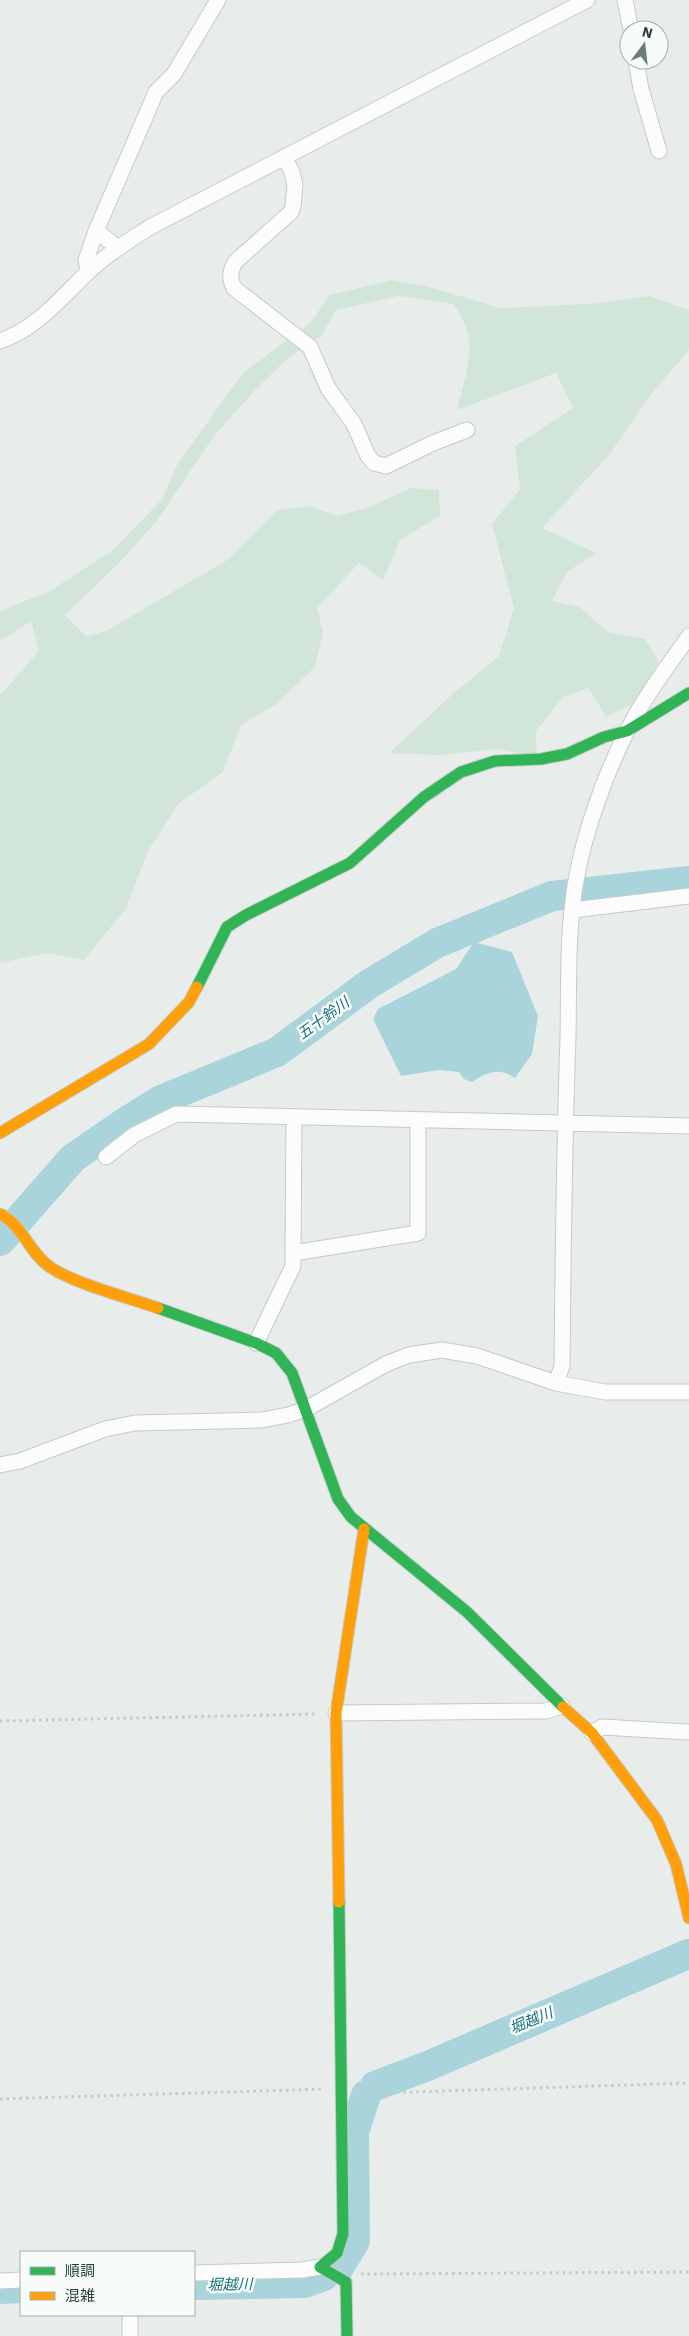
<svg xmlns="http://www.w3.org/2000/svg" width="689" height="2336" viewBox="0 0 689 2336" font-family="'IBM Plex Sans','Noto Sans JP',sans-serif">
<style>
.green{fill:#d1e6d8}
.water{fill:#a9d4db}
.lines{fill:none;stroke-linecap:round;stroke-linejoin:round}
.river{stroke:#a9d4db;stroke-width:30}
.street-casing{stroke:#c5cac8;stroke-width:17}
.fast-casing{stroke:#c3cbc8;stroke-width:13}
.slow-casing{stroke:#c3cbc8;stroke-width:13}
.path{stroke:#c3ccca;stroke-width:3;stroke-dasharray:2.5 4;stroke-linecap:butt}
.street{stroke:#fcfcfc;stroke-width:15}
.fast{stroke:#30b455;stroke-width:11}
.slow{stroke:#ff9f0a;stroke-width:11}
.labels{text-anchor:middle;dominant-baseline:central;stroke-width:5;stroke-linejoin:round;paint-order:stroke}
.water-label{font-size:15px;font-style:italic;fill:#1c6f80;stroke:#f7fbf9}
</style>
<rect width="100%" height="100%" fill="#e8edeb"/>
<path class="green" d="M392,280l37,7 72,21 87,-4 61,-8 40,14v40l-37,43 -43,62 -67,73 54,25 -29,19 -15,29 27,6 29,25 37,7 14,23 -23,41 -30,13 -18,-28 -25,9 -27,34 1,26 -41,-8 -55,6 -52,-2 66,-61 44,-36 15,-48 -22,-84 28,-35 -5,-43 58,-38 -17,-35 -99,37c10,-42 24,-69 -4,-106l-55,-8 -62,14 -14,25 -35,24 -32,31 -41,46 -58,86 -35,39 -56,54 21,21 20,-5 123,-72 49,-49 32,-4 27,10 30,-8 44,-20 28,2 1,26 -40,24 -17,40 -24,-17 -42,45 6,24 -8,35 -40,38 -34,20 -18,47 -45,32 -30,47 -22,57 -42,52 -37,-7 -47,10v-268l39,-44 -8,-30 -31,20v-30l50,-20 63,-41 50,-52 15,-35 65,-90 67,-50 20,-28z"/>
<path class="water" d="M474,942l38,10 26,64 -6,38 -17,24c-17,-11 -27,-6 -43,4l-8,-3 -5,-7 -20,-2 -38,6 -28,-57 5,-10 78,-40z"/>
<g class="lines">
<path class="river" d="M0,1241l73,-83 51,-35 37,-23 116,-48 92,-68 68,-41 115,-47 137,-15
M375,2086l55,-21 258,-111
M338,2269l17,-28 -1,-109 12,-37
M194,2285l111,-2 19,-7
M0,2289l21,-1"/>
<g class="street-casing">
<path id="street" d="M625,0l6,30
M636,60l5,29 18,62
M284,157l8,15 3,13 -2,21 -2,6 -56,50c-5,10 -6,16 -1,26l76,59 18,41 26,36 14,32 6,7 12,3 47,-23 34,-13
M96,231l60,-139 18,-18 44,-74
M88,272l-2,-12 10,-29 21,16
M0,341c37,-13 60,-42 87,-68 20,-19 42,-33 65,-47l435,-226
M573,910l116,-14
M294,1117l-1,136 125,-20v-112
M106,1157l28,-22 42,-21 513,12
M256,1343l37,-77v-13
M556,1383l6,-17c1,-109 2,-219 6,-328 1,-50 -1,-102 7,-152 8,-50 29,-109 52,-155 17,-34 41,-65 62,-95
M0,1465l20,-4 85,-32 30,-6 127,-3 26,-5 18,-6 80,-45 23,-9 33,-5 35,6 79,27 49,9h84
M336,1713l210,-2 16,-5
M592,1733l10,-6 87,5
M194,2273l108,-3 18,-3
M0,2281l21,-1
M130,2315v21"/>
</g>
<g class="fast-casing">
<path id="fast" d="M197,987l30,-60 19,-12 104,-52 74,-66 37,-25 34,-11 46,-2 26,-5 37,-17 23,-6 62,-38
M158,1308l98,35 20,10 16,20 46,126 13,18 116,95 96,95
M339,1902l4,332 -6,19 -17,14 26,15 1,54"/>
</g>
<g class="slow-casing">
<path id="slow" d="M0,1133l149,-89 40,-42 8,-15
M0,1214c22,10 29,39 50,53 25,17 77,30 108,41
M563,1707l29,26 65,87 19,44 13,54
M339,1902l-3,-189 28,-184"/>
</g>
<path class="path" d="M0,1721l318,-7
M358,2090l23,3 308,-10
M0,2099l324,-10
M361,2274l328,-2"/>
<use href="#street" class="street"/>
<use href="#fast" class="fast"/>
<use href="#slow" class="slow"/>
</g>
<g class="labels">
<g class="water-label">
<text transform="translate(323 1018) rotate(-36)">五十鈴川</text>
<text transform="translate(531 2020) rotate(-23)">堀越川</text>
<text transform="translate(230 2284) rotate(-1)">堀越川</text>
</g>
</g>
<rect x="20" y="2251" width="175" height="65" fill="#f7fbf9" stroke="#a3b1ad"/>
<rect x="30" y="2267" width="25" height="8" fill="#30b455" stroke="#a3b1ad"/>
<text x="65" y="2276" font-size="15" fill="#24423a">順調</text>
<rect x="30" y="2292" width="25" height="8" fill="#ff9f0a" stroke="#a3b1ad"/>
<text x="65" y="2301" font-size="15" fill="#24423a">混雑</text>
<g transform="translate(644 45) rotate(15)"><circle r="24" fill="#f7fbf9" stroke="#a3b1ad"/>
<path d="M0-4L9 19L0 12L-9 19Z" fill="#697e78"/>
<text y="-8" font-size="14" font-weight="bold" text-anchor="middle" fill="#24423a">N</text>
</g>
</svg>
